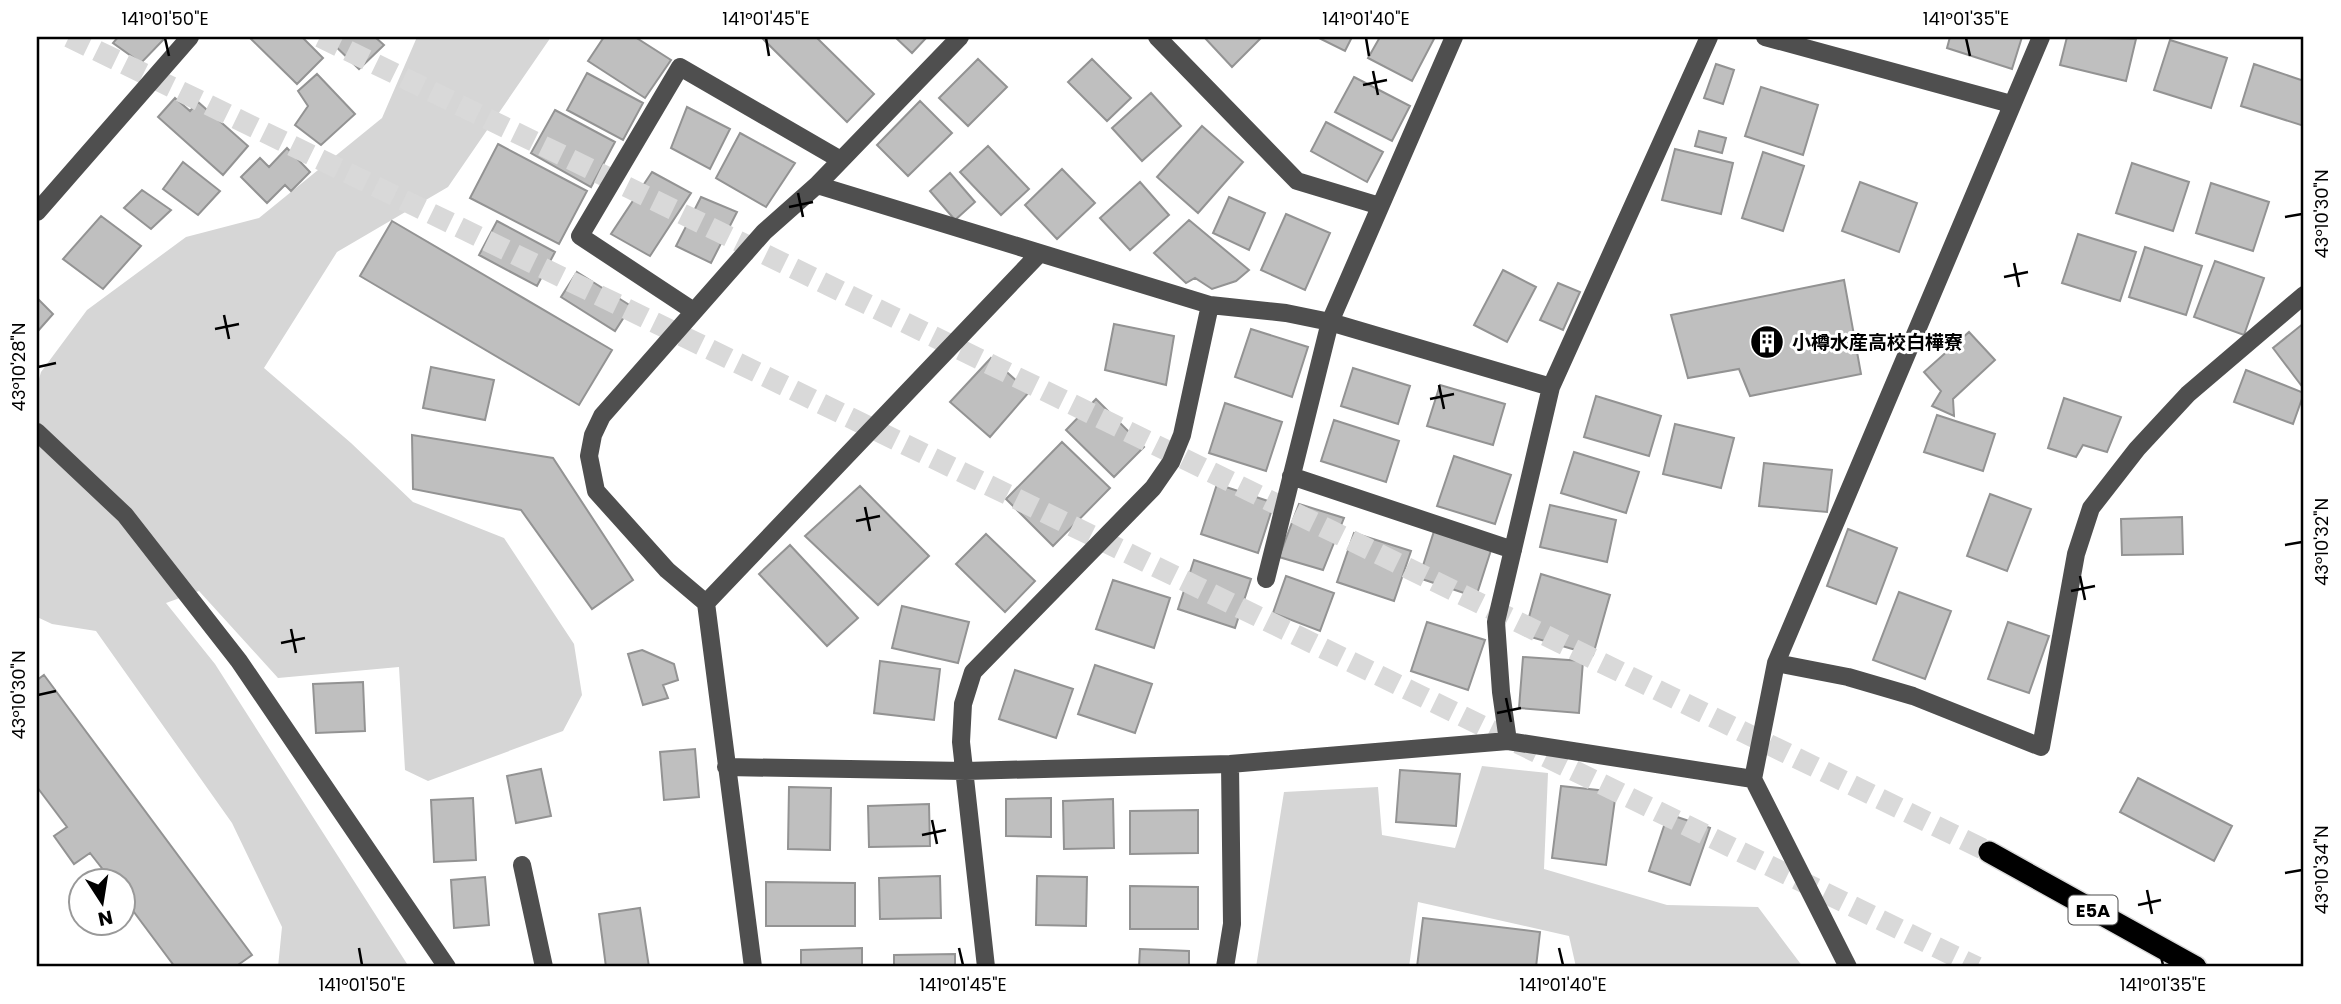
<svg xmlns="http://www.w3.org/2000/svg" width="2341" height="1004" viewBox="0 0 2341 1004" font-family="Poppins,'Noto Sans JP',sans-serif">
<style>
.green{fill:#d6d6d6}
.building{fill:#bfbfbf;stroke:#939393;stroke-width:2}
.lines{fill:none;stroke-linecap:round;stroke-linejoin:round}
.highway-tunnel{stroke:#d9d9d9;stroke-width:21;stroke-dasharray:21 10;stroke-linecap:butt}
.highway-casing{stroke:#dbdbdb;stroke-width:24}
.minor{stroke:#4f4f4f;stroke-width:18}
.highway{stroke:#000;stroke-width:21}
.ticks{fill:none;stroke:#000;stroke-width:2.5}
.labels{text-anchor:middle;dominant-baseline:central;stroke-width:6;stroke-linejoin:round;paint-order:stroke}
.shield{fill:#fff;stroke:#4c4c4c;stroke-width:2}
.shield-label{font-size:18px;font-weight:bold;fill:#000}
.poi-label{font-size:19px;font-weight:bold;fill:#000;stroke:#fff;text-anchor:start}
.neatline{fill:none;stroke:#000;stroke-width:2.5}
.ticks-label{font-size:18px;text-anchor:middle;fill:#000}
</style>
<rect width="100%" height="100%" fill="#fff"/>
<path class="green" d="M417,37h134l-103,150 -111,65 -73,116 87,75 62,59 91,36 70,106 8,51 -19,36 -135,50 -23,-11 -6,-103 -121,11 -79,-87 -33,12 49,61 194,303h-131l4,-40 -50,-104 -136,-192 -44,-7 -15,-7v-231l4,-14 46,-62 99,-73 73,-19 123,-100z
M1482,766l66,7 -4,96 123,36 91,2 45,60h-227l-7,-31 -151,-34 -9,65h-153l28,-175 94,-5 4,48 73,13z"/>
<path class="building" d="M118,37h48l-25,26 -28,-20z
M249,37h53l21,21 -26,26z
M326,37h49l9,8 -25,24z
M604,37h31l36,23 -26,38 -57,-37z
M761,37h55l58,57 -27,28z
M895,37h32l-15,16z
M1204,37h58l-30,30z
M1317,37h35l-7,14z
M1380,37h55l-23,44 -44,-23z
M1950,37h72l-10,32 -65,-21z
M2067,37l69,2 -10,42 -66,-16z
M2170,40l57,18 -16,50 -57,-18z
M978,59l29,28 -39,39 -29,-28z
M1092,59l39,39 -24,23 -39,-39z
M1716,64l18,6 -11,34 -19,-6z
M2254,64l50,17v45l-63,-20z
M587,73l56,30 -20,37 -56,-30z
M317,74l38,40 -34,31 -26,-20 13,-19 -10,-15z
M1354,77l56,29 -18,35 -57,-29z
M1761,87l57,18 -15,50 -58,-19z
M1151,93l30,33 -39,35 -30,-33z
M175,98l15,13 8,-9 50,44 -25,29 -65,-58z
M920,101l32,32 -44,43 -31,-31z
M687,107l43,22 -20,40 -39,-21z
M555,110l60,32 -24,45 -60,-34z
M1326,122l57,30 -16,30 -56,-31z
M1202,126l41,36 -45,51 -41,-36z
M1699,131l27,7 -4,15 -27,-7z
M740,133l55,30 -29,44 -50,-29z
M498,144l89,47 -28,53 -89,-46z
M988,146l41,43 -28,26 -41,-43z
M287,148l23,24 -19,19 -6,-6 -18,18 -26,-26 19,-19 9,9z
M1675,149l58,14 -12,51 -59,-14z
M1763,152l41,14 -21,65 -41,-13z
M183,162l37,29 -22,24 -35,-26z
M2132,163l57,19 -16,49 -57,-18z
M1062,169l33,34 -38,36 -32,-34z
M652,172l39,21 -41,63 -39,-22z
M950,173l25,29 -20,18 -25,-29z
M1140,182l29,33 -39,35 -30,-32z
M1860,182l57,21 -18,49 -57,-21z
M2211,183l58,19 -16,49 -57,-18z
M142,190l29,20 -20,19 -27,-21z
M701,197l36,15 -26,51 -35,-17z
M1229,197l36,16 -16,37 -36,-17z
M1286,214l44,19 -25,57 -44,-20z
M101,216l40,30 -38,43 -40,-30z
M1189,220l60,50 -13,11 -24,8 -17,-11 -9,5 -32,-30z
M392,221l220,129 -33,55 -219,-129z
M497,221l58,31 -18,34 -58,-31z
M2078,234l58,18 -16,49 -58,-18z
M2145,247l57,19 -16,49 -57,-18z
M2215,261l49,17 -20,57 -50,-18z
M1503,270l33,17 -29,55 -33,-17z
M577,272l54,34 -16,25 -54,-34z
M1844,280l17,94 -111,22 -11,-27 -51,9 -17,-63z
M1558,283l22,9 -17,38 -23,-10z
M37,298l16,16 -16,18z
M2304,323v66l-31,-41z
M1114,324l60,12 -8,49 -61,-15z
M1251,329l57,18 -16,50 -57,-20z
M1969,332l26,28 -42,39 1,17 -22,-10 9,-15 -17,-19z
M991,358l38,34 -39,45 -40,-35z
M431,367l63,13 -9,40 -62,-12z
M1353,368l57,18 -12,38 -57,-18z
M2246,370l58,23 -11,31 -59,-22z
M1440,385l65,19 -12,41 -66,-19z
M1596,396l65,20 -12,40 -65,-19z
M2064,398l57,19 -14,35 -24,-7 -7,12 -28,-9z
M1096,399l48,48 -30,30 -48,-47z
M1225,403l57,19 -16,49 -57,-18z
M1937,415l58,19 -12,37 -59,-19z
M1334,420l65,21 -13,41 -65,-21z
M1675,424l59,14 -13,50 -58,-14z
M412,435l141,23 80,122 -41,29 -71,-99 -108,-21z
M1062,442l48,46 -57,58 -47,-47z
M1574,452l65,20 -13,41 -65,-20z
M1454,456l57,19 -16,49 -58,-18z
M1764,463l68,7 -5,42 -68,-6z
M1217,484l57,19 -16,50 -57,-19z
M860,486l69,70 -51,49 -73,-69z
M1990,494l41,15 -24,62 -40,-15z
M1299,504l45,14 -21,52 -44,-13z
M1550,505l66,15 -9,42 -67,-15z
M2182,517l1,37 -61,1 -1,-36z
M1435,528l57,19 -16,50 -57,-19z
M1848,529l49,19 -21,56 -49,-18z
M1354,533l57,18 -17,50 -57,-19z
M986,534l49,47 -30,31 -49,-48z
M790,545l68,73 -31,28 -68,-72z
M1194,560l57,19 -16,49 -57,-19z
M1541,574l69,21 -17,60 -69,-20z
M1286,576l48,17 -14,38 -47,-18z
M1113,580l57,18 -16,50 -58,-19z
M1899,592l52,19 -26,68 -52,-19z
M902,606l67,16 -11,41 -66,-15z
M1427,622l58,18 -17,50 -57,-19z
M2008,622l41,14 -20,57 -41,-14z
M642,650l32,14 4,16 -15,5 5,13 -25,7 -15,-51z
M1523,657l60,4 -4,52 -60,-5z
M880,661l60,8 -6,51 -60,-7z
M1095,665l57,19 -17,49 -57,-19z
M1015,670l58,19 -17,49 -57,-19z
M44,675l208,280 -17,12h-60l-53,-71v-15h-10l-22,-28 -16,11 -20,-28 13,-9 -30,-40v-107z
M363,682l2,49 -49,2 -3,-49z
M695,749l4,48 -35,3 -4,-48z
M541,769l10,47 -35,7 -9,-47z
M1400,770l60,4 -4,52 -60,-4z
M2138,778l94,48 -18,35 -94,-49z
M1561,786l55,6 -10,73 -54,-7z
M789,787l42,1 -1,62 -42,-1z
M473,798l3,62 -42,2 -3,-62z
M1051,798v39l-45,-1v-37z
M1113,799l1,49 -50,1 -1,-48z
M929,804l1,42 -61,1 -1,-41z
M1198,810v43l-68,1v-43z
M1668,814l42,14 -20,57 -41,-14z
M940,876l1,42 -61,1 -1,-41z
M1037,876l50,1 -1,49 -50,-1z
M485,877l4,48 -35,3 -3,-48z
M766,882l89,1v43h-89z
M1130,886l68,1v42h-68z
M640,908l9,59h-43l-7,-53z
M1423,918l117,14 -4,35h-119z
M862,948v19h-61v-17z
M1140,949l49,2v16h-50z
M955,954v13h-61v-12z"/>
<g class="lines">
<path class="highway-tunnel" d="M69,37l1908,930
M320,37l1669,815"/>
<g class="highway-casing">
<path id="highway" d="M1989,852l207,115"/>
</g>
<path class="minor" d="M1157,37l140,144 83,25
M1765,37l246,67
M817,185l393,120 76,8 44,9 221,65
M37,212l153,-175
M692,310l-112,-74 100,-169 159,92
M37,432l88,83 114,146 208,306
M1291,476l222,74
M1266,579l64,-257 124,-285
M706,603l332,-348
M1776,663l72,14 65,19 128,51 35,-193 15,-46 46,-59 51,-55 116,-99
M1508,741l-7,-49 -5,-70 55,-235 158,-350
M726,767l240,4 264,-7 278,-23 245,38
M522,865l22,102
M753,967l-47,-364 -39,-33 -71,-79 -7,-35 4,-21 9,-19 162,-184 53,-47 143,-148
M986,967l-25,-225 2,-38 10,-32 180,-184 18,-26 11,-27 28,-130
M1225,967l7,-43 -2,-160
M1848,967l-95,-188 23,-116 265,-626"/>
<use href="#highway" class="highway"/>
</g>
<path class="ticks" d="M165,38l4,18M766,38l3,18M1366,38l3,18M1966,38l4,18M1373,71l5,24M1363,85l24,-5M798,193l5,24M789,207l24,-5M2285,217l17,-3M2014,263l5,24M2004,277l24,-5M224,315l5,24M215,329l24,-5M38,367l18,-4M1439,385l5,24M1430,399l24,-5M865,507l5,24M856,521l24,-5M2285,545l17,-3M2080,576l5,24M2071,591l24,-5M291,629l5,24M281,643l24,-5M38,695l18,-4M1506,698l5,24M1497,713l24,-5M932,820l5,24M922,835l24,-5M2285,873l17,-3M2147,890l5,24M2138,905l23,-5M359,948l3,17M959,948l4,17M1559,948l4,17M2159,948l4,17"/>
<defs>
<g id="building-disc" transform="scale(1.75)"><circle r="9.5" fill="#000" stroke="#fff"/><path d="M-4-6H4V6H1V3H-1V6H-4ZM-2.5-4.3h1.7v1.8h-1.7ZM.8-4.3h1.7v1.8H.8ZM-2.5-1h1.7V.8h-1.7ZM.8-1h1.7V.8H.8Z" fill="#fff"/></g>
</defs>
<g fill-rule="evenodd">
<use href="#building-disc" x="1767" y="342"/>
</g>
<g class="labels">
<rect class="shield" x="2068.5" y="895.5" width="49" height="29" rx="5"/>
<g class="shield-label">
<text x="2093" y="910">E5A</text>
</g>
<g class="poi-label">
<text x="1792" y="342">小樽水産高校白樺寮</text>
</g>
</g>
<rect width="2341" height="1004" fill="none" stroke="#ffffff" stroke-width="77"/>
<g transform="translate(102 902) rotate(168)"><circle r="33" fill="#ffffff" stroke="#999999" stroke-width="2"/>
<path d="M0-5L12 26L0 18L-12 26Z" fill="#000000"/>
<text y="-10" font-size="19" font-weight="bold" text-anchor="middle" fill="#000000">N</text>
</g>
<rect x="38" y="38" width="2264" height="927" class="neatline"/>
<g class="ticks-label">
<text x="165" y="25">141°01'50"E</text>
<text x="766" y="25">141°01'45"E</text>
<text x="1366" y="25">141°01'40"E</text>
<text x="1966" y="25">141°01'35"E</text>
<text transform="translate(2322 214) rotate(-90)" y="6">43°10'30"N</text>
<text transform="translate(19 367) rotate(-90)" y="6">43°10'28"N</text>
<text transform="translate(2322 542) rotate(-90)" y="6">43°10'32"N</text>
<text transform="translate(19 695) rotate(-90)" y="6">43°10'30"N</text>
<text transform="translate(2322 870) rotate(-90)" y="6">43°10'34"N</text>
<text x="362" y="991">141°01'50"E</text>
<text x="963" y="991">141°01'45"E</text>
<text x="1563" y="991">141°01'40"E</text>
<text x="2163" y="991">141°01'35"E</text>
</g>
</svg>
